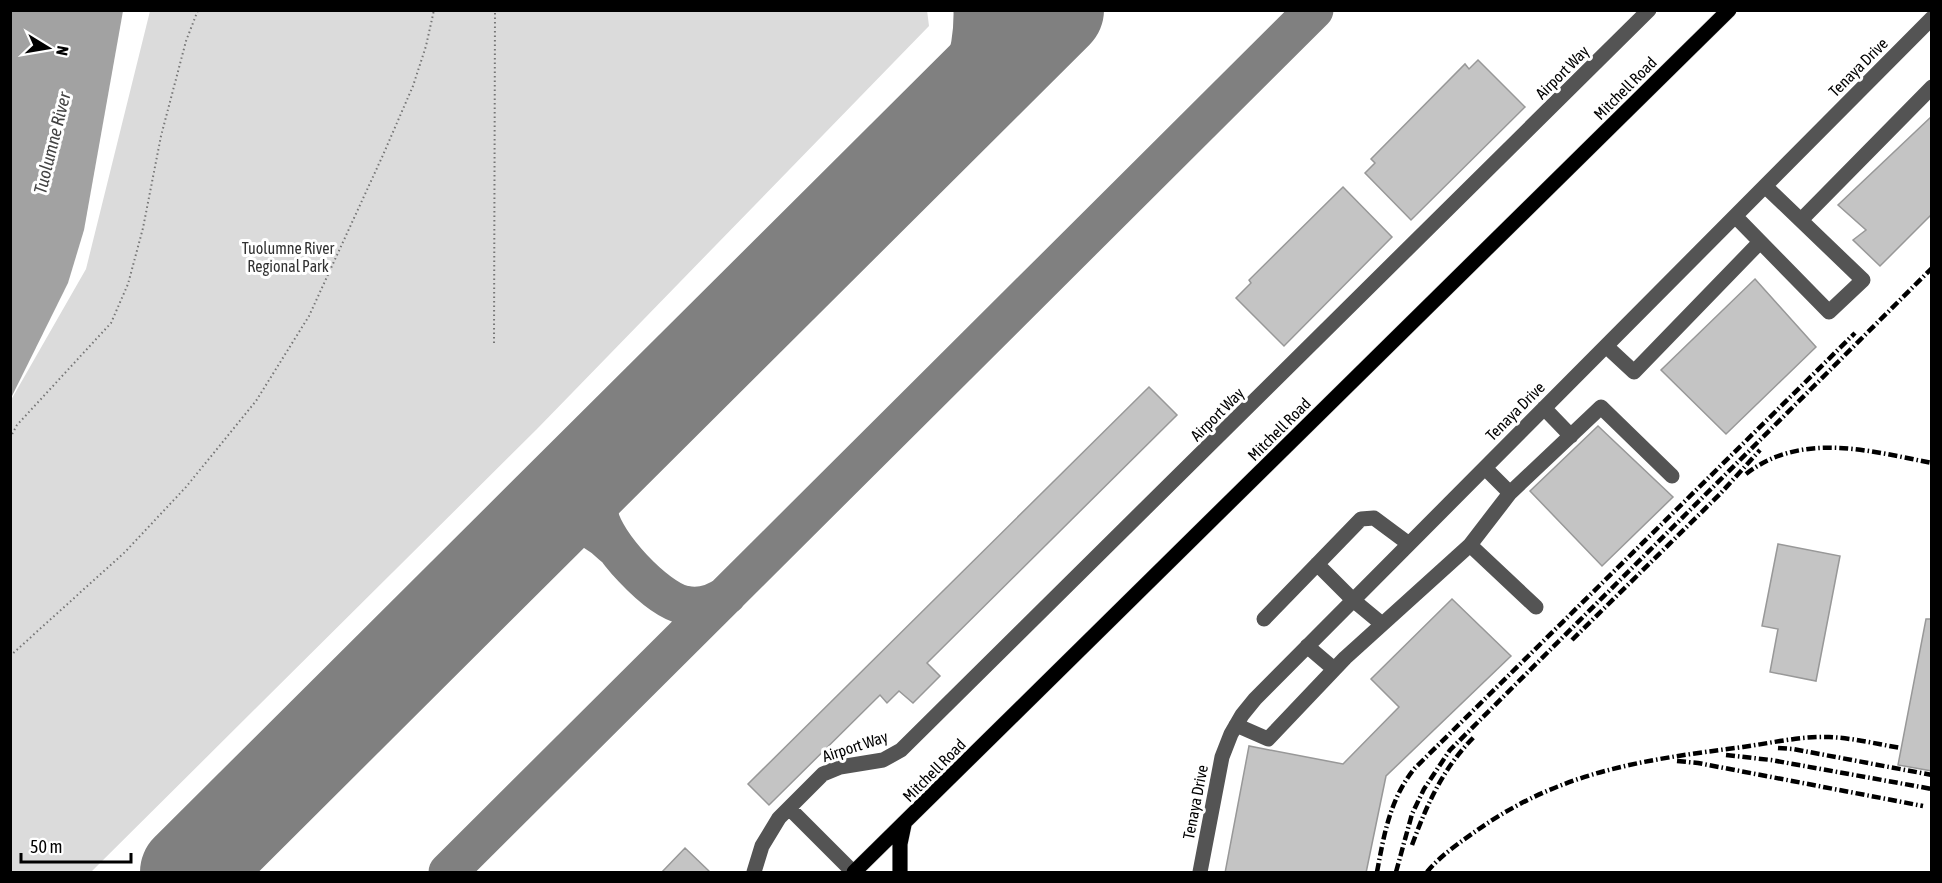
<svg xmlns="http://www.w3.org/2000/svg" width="1942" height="883" viewBox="0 0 1942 883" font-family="'Asap Condensed',sans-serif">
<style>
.green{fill:#dbdbdb}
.water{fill:#a2a2a2}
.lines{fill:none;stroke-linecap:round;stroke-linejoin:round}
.taxiway{stroke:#808080;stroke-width:39}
.runway{stroke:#808080;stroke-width:98}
.building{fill:#c4c4c4;stroke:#989898;stroke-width:1.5}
.major-casing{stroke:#dbdbdb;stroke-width:16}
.path{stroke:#767676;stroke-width:2;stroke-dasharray:1.5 3;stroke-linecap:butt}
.minor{stroke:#545454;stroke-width:15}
.major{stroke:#000;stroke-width:15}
.rail{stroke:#000;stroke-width:4.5;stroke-dasharray:9 3 1.5 3;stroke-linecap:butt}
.labels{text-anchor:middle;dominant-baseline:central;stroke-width:6;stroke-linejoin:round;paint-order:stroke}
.street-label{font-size:16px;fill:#000;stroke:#fff}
.park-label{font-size:16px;fill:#323232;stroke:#fff}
.water-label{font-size:18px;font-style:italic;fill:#434343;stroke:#fff}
</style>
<rect width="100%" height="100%" fill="#fff"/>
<path class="green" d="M150,11l777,-1 2,16 -392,403 -446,443h-80v-472l75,-131z"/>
<path class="water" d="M11,10l112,1 -39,219 -16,53 -57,115z"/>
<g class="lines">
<path class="taxiway" d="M935,129c25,-36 39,-74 38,-119
M614,449c-13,20 -20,42 -15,66 5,28 57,84 85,90 16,4 30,-1 43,-10
M527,537c29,-23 61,-16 86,9
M448,872l866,-862"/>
<path class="runway" d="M189,872l866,-862"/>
</g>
<path class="building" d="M1478,60l47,47 -114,113 -46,-47 10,-10 -4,-4 94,-95 4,5z
M1932,116v98l-52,52 -27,-26 13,-10 -28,-25z
M1343,187l49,50 -108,109 -48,-48 15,-15 -2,-3z
M1755,279l61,68 -90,87 -65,-64z
M1149,387l28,28 -250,248 13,13 -27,27 -14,-12 -12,12 -7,-8 -111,110 -21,-21z
M1598,426l75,71 -71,69 -72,-75z
M1778,544l62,12 -24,125 -46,-9 8,-43 -16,-3z
M1452,599l59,57 -125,120 -20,97h-141l24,-127 94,18 56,-57 -28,-28z
M1926,619h6v152l-34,-6z
M685,848l26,25h-50z"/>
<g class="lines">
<g class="major-casing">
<path id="major" d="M854,872l875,-862
M900,872v-28l4,-19"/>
</g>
<path class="path" d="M494,343l1,-333
M10,438l7,-13 94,-102 17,-39 15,-56 18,-92 25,-95 12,-31
M10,656l115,-104 61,-65 70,-86 53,-85 74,-161 30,-69 13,-40 8,-36"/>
<path class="minor" d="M1735,216l94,96 34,-32 -98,-94
M1801,220l131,-133
M1606,346l28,26 126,-130
M1544,408l27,28
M1485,468l25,25 -40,52 66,62
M1510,493l91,-86 71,69
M1317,564l36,36 29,24
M1264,619l97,-100 13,-1 35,26
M1307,646l27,23
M1236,725l32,14 77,-81 125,-113
M789,808l64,64
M754,872l8,-26 17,-28 44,-44 17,-7 43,-7 18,-10 748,-740
M1200,872l22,-115 9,-23 11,-19 13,-16 677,-681"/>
<use href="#major" class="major"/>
<path class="rail" d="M1746,474c55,-43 124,-23 186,-11
M1572,640l148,-146 40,-44
M1778,748l15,1 139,26
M1726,755l45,5 161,29
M1677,761l21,2 225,43
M1412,845c15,-41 31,-77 62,-108
M1377,872c7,-37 13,-74 38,-104l440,-435
M1396,872l16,-58 12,-25 26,-39 482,-482
M1427,872c13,-16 32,-29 49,-41 85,-60 166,-71 267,-84 28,-4 58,-11 86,-10 24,1 48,7 72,11"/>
</g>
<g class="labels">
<g class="street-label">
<text transform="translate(1858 67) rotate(-45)">Tenaya Drive</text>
<text transform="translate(1562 72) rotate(-45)">Airport Way</text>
<text transform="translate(1625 88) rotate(-45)">Mitchell Road</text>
<text transform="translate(1515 411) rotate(-45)">Tenaya Drive</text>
<text transform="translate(1217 414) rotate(-45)">Airport Way</text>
<text transform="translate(1279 429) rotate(-45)">Mitchell Road</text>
<text transform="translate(855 746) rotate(-18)">Airport Way</text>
<text transform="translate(934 770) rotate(-45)">Mitchell Road</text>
<text transform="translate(1195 802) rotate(-79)">Tenaya Drive</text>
</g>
<g class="park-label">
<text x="288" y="248">Tuolumne River<tspan x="288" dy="18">Regional Park</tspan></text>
</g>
<g class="water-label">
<text transform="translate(52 143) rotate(-76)">Tuolumne River</text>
</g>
</g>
<rect width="1942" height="883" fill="none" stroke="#000000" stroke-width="24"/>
<g transform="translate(48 48) rotate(101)" stroke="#ffffff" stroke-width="4.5" paint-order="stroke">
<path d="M0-4.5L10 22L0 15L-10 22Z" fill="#000000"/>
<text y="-9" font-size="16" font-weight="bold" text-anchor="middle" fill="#000000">N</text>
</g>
<path d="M21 853v9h110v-9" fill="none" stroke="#000000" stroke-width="3"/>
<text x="30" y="853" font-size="18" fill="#000000" stroke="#ffffff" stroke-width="4.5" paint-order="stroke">50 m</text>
</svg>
